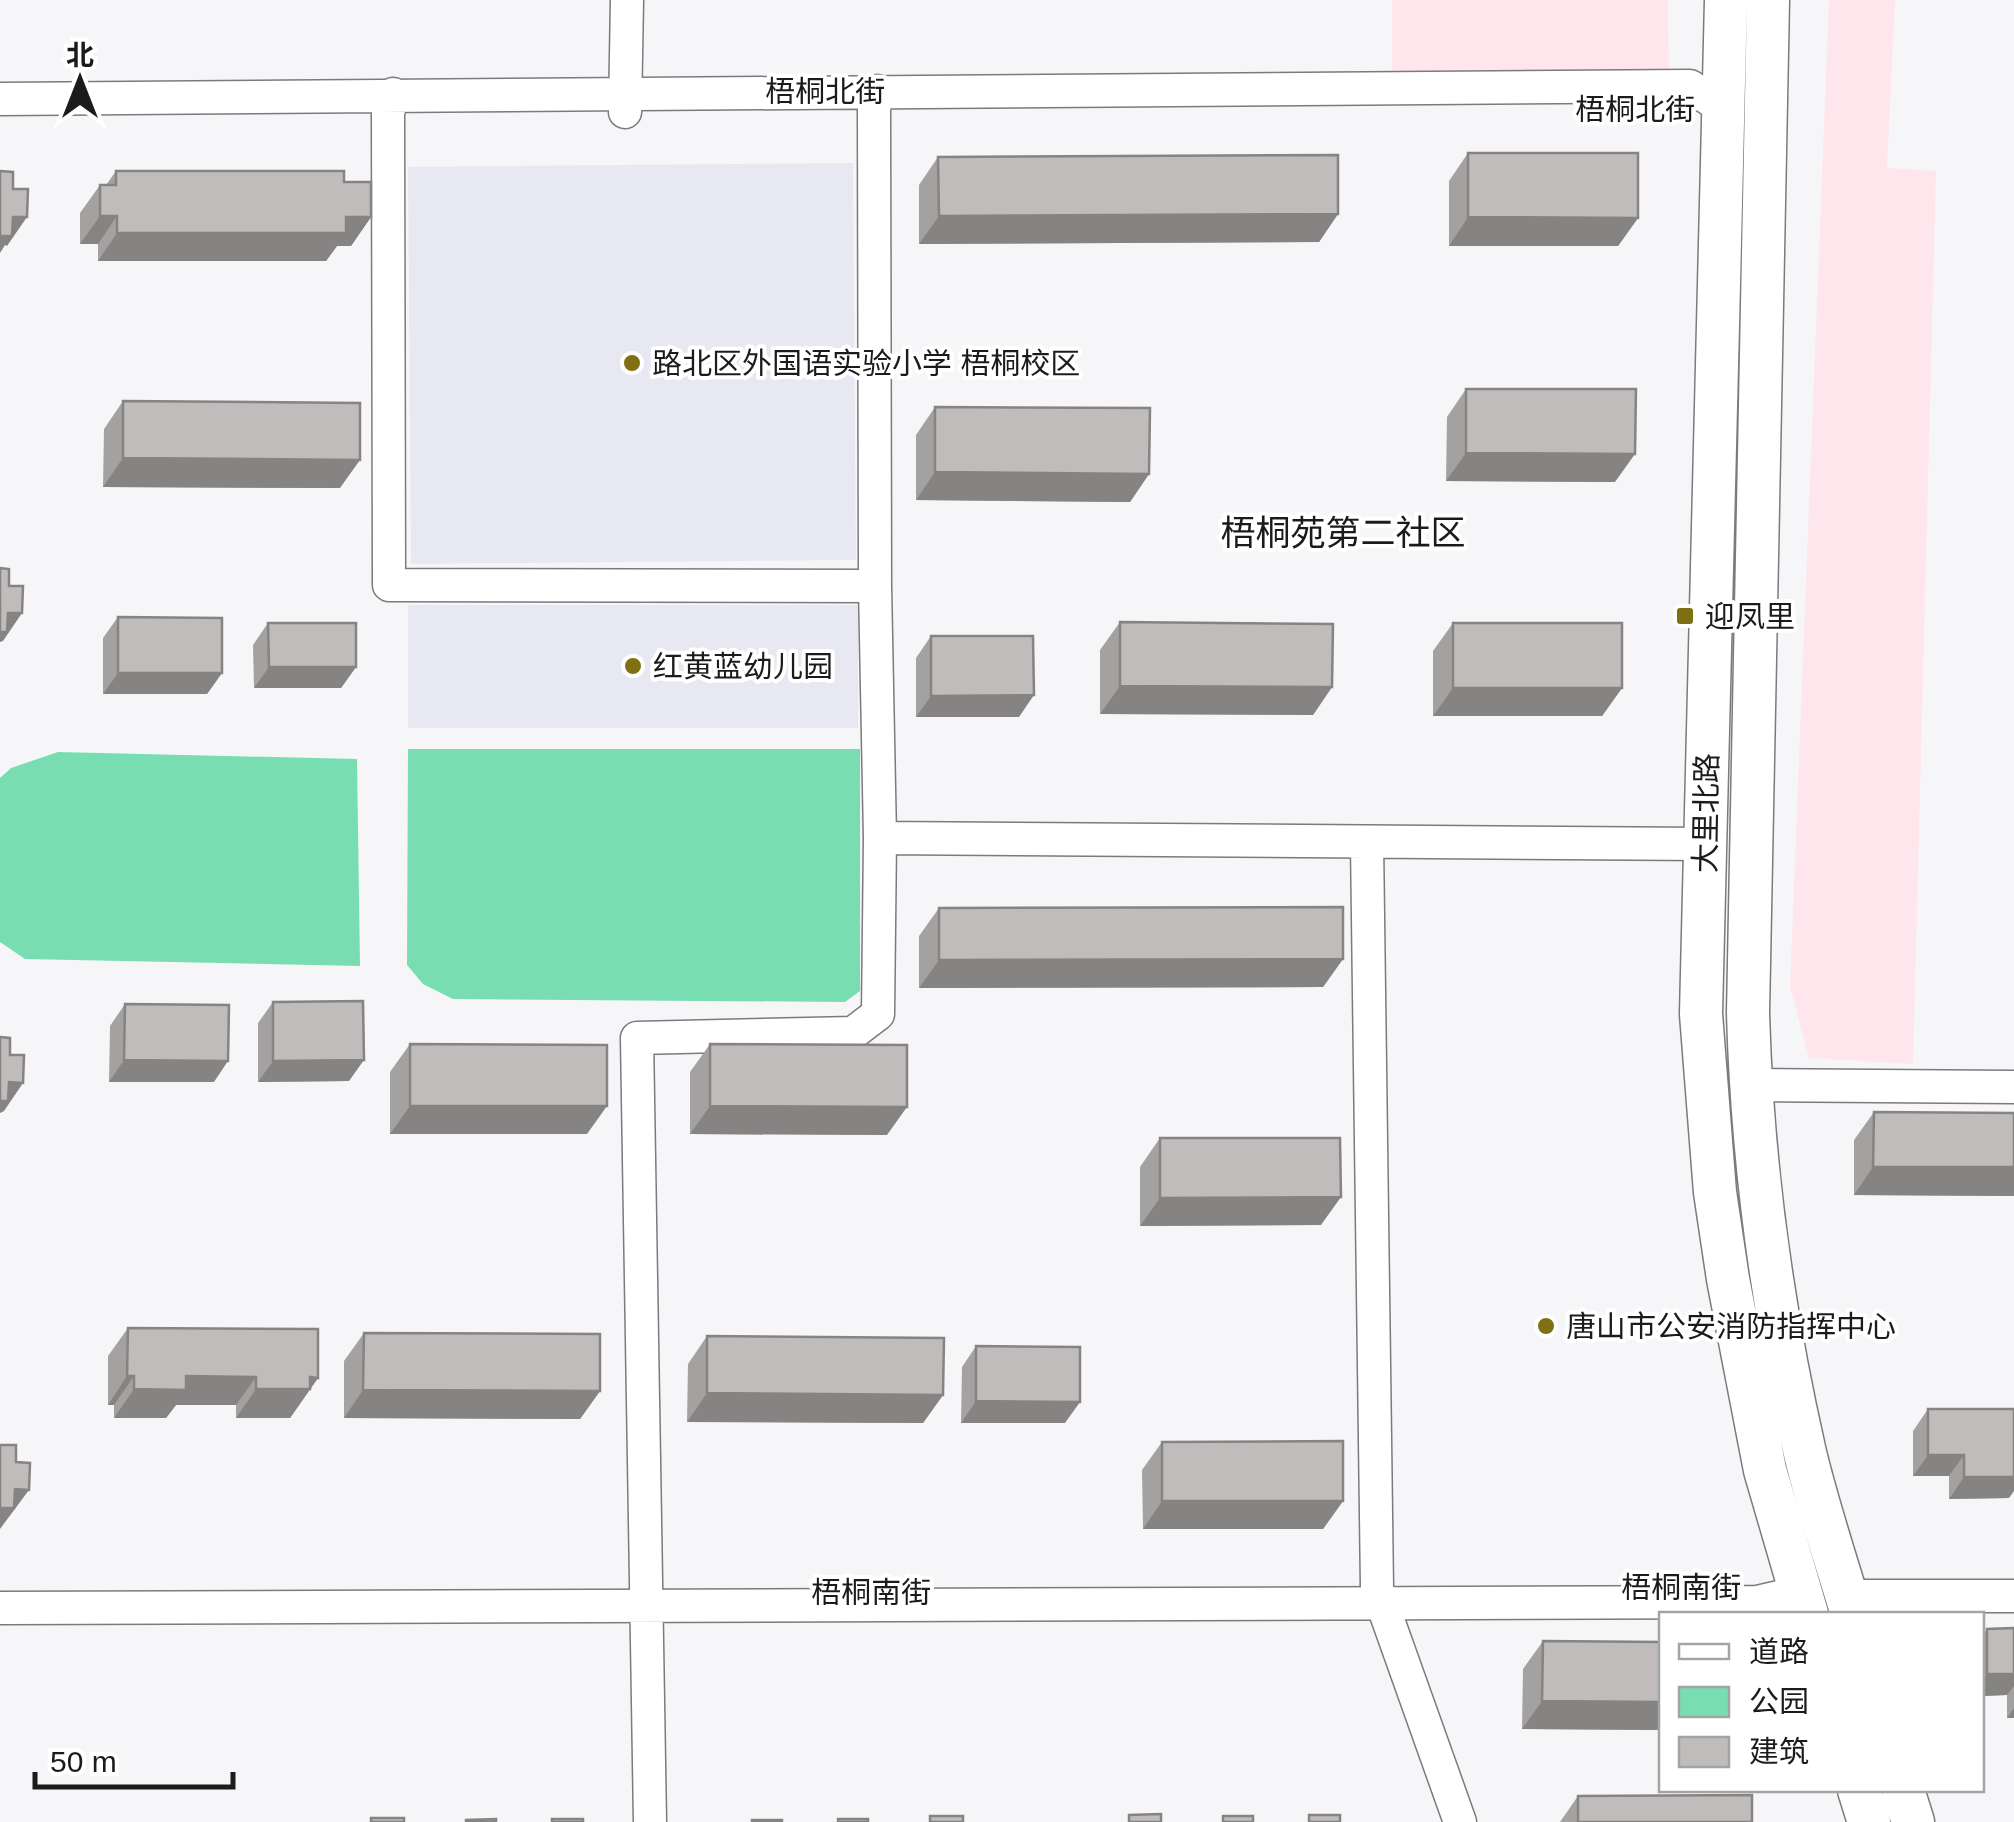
<svg xmlns="http://www.w3.org/2000/svg" width="2014" height="1822" viewBox="0 0 2014 1822" font-family="Helvetica,'Noto Sans SC',sans-serif">
<style>
.commercial{fill:#ffe5ec}
.built{fill:#e8e8f2}
.green{fill:#78deb2}
.lines{fill:none;stroke-linecap:round;stroke-linejoin:round}
.minor-casing{stroke:#7b7b7d;stroke-width:35}
.major-casing{stroke:#7b7b7d;stroke-width:45}
.minor{stroke:#fff;stroke-width:32}
.major{stroke:#fff;stroke-width:42}
.wall{fill:#a4a2a1}
.shaded-wall{fill:#868483}
.building{fill:#bfbcbb;stroke:#868483;stroke-width:2.5}
.poi-dot{fill:#7f7112;stroke:#fff;stroke-width:4}
.labels{text-anchor:middle;dominant-baseline:central;stroke-width:8;stroke-linejoin:round;paint-order:stroke}
.street-label{font-size:30px;fill:#1a1b1b;stroke:#fff}
.poi-label{font-size:30px;fill:#1a1b1b;stroke:#fff;text-anchor:start}
.quarter-label{font-size:35px;fill:#1a1b1b;stroke:#fff}
</style>
<rect width="100%" height="100%" fill="#f6f6f9"/>
<path class="commercial" d="M1392,0h276l1,79 -277,1z
M1829,0h66l-8,168 49,3 -23,893 -104,-6 -19,-71z"/>
<path class="built" d="M853,163l3,397 -445,4 -3,-397z
M408,605h450v123h-450z"/>
<path class="green" d="M408,749h452v242l-15,11 -392,-3 -30,-15 -16,-19z
M58,752l299,7 3,207 -335,-7 -25,-17v-164l11,-10z"/>
<g class="lines">
<g class="minor-casing">
<path id="minor" d="M393,94l-5,19 1,472 486,1
M0,99l1690,-13 32,22
M625,112l2,-112
M880,838l826,6
M1367,842l10,747 83,233
M1750,1085l264,2
M1846,1596h168
M0,1608l1757,-6 43,-10
M650,1822l-13,-784 216,-5 25,-19 2,-176 -5,-252 -1,-476 3,-19"/>
</g>
<g class="major-casing">
<path id="major" d="M1726,0l-25,1014 14,178 13,87 37,191 42,144
M1768,0l-20,1013c4,147 24,295 57,440 13,54 31,108 47,161
M1859,1790l10,32
M1903,1790l10,32"/>
</g>
<use href="#minor" class="minor"/>
<use href="#major" class="major"/>
</g>
<path class="wall" d="M1468,153l170,65 -20,28h-169v-65z
M938,157l400,57 -19,28 -400,2v-59z
M116,171l228,11 27,35 -20,29h-14l-11,15h-228v-17h-18v-31l20,-28h6z
M1466,389l149,93 -169,-1 1,-64z
M123,401l217,87 -237,-1 1,-58z
M935,407l214,67 -19,28 -214,-2v-65z
M118,617l104,56 -15,21h-104v-56z
M1120,622l212,65 -19,28 -213,-1v-64z
M268,623l88,44 -15,21h-87l-1,-43z
M1453,623l169,65 -20,28h-169v-65z
M931,636l88,81h-103v-59z
M939,908l404,51 -20,28 -404,1v-52z
M273,1002l76,79 -91,1v-59z
M125,1004l89,78h-105l1,-56z
M410,1044l177,90h-197v-62z
M710,1044l177,91 -197,-1v-62z
M1874,1112l140,1v83l-160,-1v-55z
M1160,1138l161,87 -181,1v-59z
M128,1328l190,50 -28,40h-54v-13h-60l-10,13h-52v-13h-6v-49z
M364,1333l236,58 -20,28 -236,-1v-57z
M707,1336l236,59 -20,28 -236,-1 1,-58z
M976,1346l89,77h-104l1,-56z
M1928,1409l81,89 -60,1v-23h-36v-45z
M1162,1442l181,59 -20,28h-180l-1,-59z
M2014,1628v90h-7v-23l-25,1v-60l5,-7z
M1543,1641l119,1v88l-140,-1 1,-60z
M1578,1796l174,26h-192z"/>
<path class="shaded-wall" d="M1338,214l-19,28 -400,2 20,-28z
M100,216h17l-19,28h-18z
M13,217h14l-20,29 -2,-1 -5,8v-18z
M346,217h25l-20,29h-14l-11,15h-228l19,-28z
M1468,217l170,1 -20,28h-169z
M1466,453l169,1 -20,28 -169,-1z
M123,458l237,2 -20,28 -237,-1z
M935,472l214,2 -19,28 -214,-2z
M8,613h14l-19,28 -3,1v-18z
M269,667h87l-15,21h-87z
M118,673h104l-15,21h-104z
M1120,686l212,1 -19,28 -213,-1z
M1453,688h169l-20,28h-169z
M1034,695l-15,22h-103l15,-21z
M1343,959l-20,28 -404,1 20,-28z
M124,1060l104,1 -14,21h-105z
M364,1060l-15,21 -91,1 15,-21z
M9,1082l14,1 -19,28 -4,2v-19z
M410,1106h197l-20,28h-197z
M710,1106l197,1 -20,28 -197,-1z
M1873,1167h141v29l-160,-1z
M1341,1197l-20,28 -181,1 20,-28z
M127,1376h7l-20,29h-6z
M186,1376l70,1 -20,28h-60l-10,13h-52l20,-29z
M310,1377l8,1 -28,40h-54l20,-29z
M363,1390l237,1 -20,28 -236,-1z
M707,1393l236,2 -20,28 -236,-1z
M976,1401l104,1 -15,21h-104z
M1928,1455h36l-15,21h-36z
M1964,1477h50v14l-5,7 -60,1z
M15,1489l14,1 -29,39v-21z
M1162,1501h181l-20,28h-180z
M1987,1674h27v12l-7,9 -25,1v-14z
M1542,1701l120,1v28l-140,-1z
M2014,1708v10h-7z"/>
<path class="building" d="M1468,153h170v65l-170,-1z
M1338,155v59l-399,2 -1,-59z
M0,171l13,1v17h15l-1,28h-14l-1,19h-12z
M116,171h228v11h27v35h-25v16h-229v-17h-17v-31h16z
M1466,389h170l-1,65 -169,-1z
M123,401l237,2v57l-237,-2z
M935,407l215,1 -1,66 -214,-2z
M0,568l9,1v17h14l-1,27h-14l-1,19h-7z
M118,617l104,1v55h-104z
M1120,622l213,2 -1,63 -212,-1z
M268,623h88v44h-87z
M1453,623h169v65h-169z
M931,636h102l1,59 -103,1z
M1343,907v52l-404,1v-52z
M363,1001l1,59 -91,1v-59z
M125,1004l104,1 -1,56 -104,-1z
M0,1037l10,1v17h14l-1,28 -14,-1 -1,19h-8z
M410,1044l197,1v61h-197z
M710,1044l197,1v62l-197,-1z
M1874,1112l140,1v54h-141z
M1160,1138h180l1,59 -181,1z
M128,1328l190,1v49l-8,-1v12h-54v-12l-70,-1v14l-52,-1v-13h-7z
M364,1333l236,1v57l-237,-1z
M707,1336l237,2 -1,57 -236,-2z
M976,1346l104,1v55l-104,-1z
M1928,1409h86v68h-50v-22h-36z
M1343,1441v60h-181v-59z
M0,1445h16v17l14,1 -1,27 -14,-1 -1,19h-14z
M2014,1628v46h-27v-45z
M1543,1641l119,1v60l-120,-1z
M1752,1795v27h-174v-26z
M1161,1814v8h-32v-7z
M1309,1815h31v7h-31z
M930,1816h33v6h-33z
M1223,1816h30v6h-30z
M371,1818h33v4h-33z
M496,1819v3h-30v-2z
M552,1819h31v3h-31z
M838,1819h30v3h-30z
M752,1820h30v2h-30z"/>
<g class="poi-dot">
<circle cx="632" cy="363" r="10"/>
<rect x="1675" y="606" width="20" height="20" rx="5"/>
<circle cx="633" cy="666" r="10"/>
<circle cx="1546" cy="1326" r="10"/>
</g>
<g class="labels">
<g class="street-label">
<text x="825" y="91">梧桐北街</text>
<text x="1635" y="109">梧桐北街</text>
<text transform="translate(1706 813) rotate(-89)">大里北路</text>
<text x="1681" y="1587">梧桐南街</text>
<text x="871" y="1592">梧桐南街</text>
</g>
<g class="poi-label">
<text x="652" y="363">路北区外国语实验小学 梧桐校区</text>
<text x="1705" y="616">迎凤里</text>
<text x="653" y="666">红黄蓝幼儿园</text>
<text x="1566" y="1326">唐山市公安消防指挥中心</text>
</g>
<g class="quarter-label">
<text x="1343" y="532">梧桐苑第二社区</text>
</g>
</g>
<rect x="1659" y="1612" width="325" height="180" fill="#ffffff" stroke="#a3a4a4" stroke-width="2.5"/>
<rect x="1679" y="1644" width="50" height="15" fill="#ffffff" stroke="#a3a4a4" stroke-width="2.5"/>
<text x="1749" y="1662" font-size="30" fill="#1a1b1b">道路</text>
<rect x="1679" y="1687" width="50" height="30" fill="#78deb2" stroke="#a3a4a4" stroke-width="2.5"/>
<text x="1749" y="1712" font-size="30" fill="#1a1b1b">公园</text>
<rect x="1679" y="1737" width="50" height="30" fill="#bfbcbb" stroke="#a3a4a4" stroke-width="2.5"/>
<text x="1749" y="1762" font-size="30" fill="#1a1b1b">建筑</text>
<g transform="translate(80 80)" stroke="#ffffff" stroke-width="8" paint-order="stroke">
<path d="M0-8L18 38L0 25L-18 38Z" fill="#1a1b1b"/>
<text y="-15" font-size="28" font-weight="bold" text-anchor="middle" fill="#1a1b1b">北</text>
</g>
<path d="M35 1772v15h198v-15" fill="none" stroke="#1a1b1b" stroke-width="5"/>
<text x="50" y="1772" font-size="30" fill="#1a1b1b" stroke="#ffffff" stroke-width="8" paint-order="stroke">50 m</text>
</svg>
